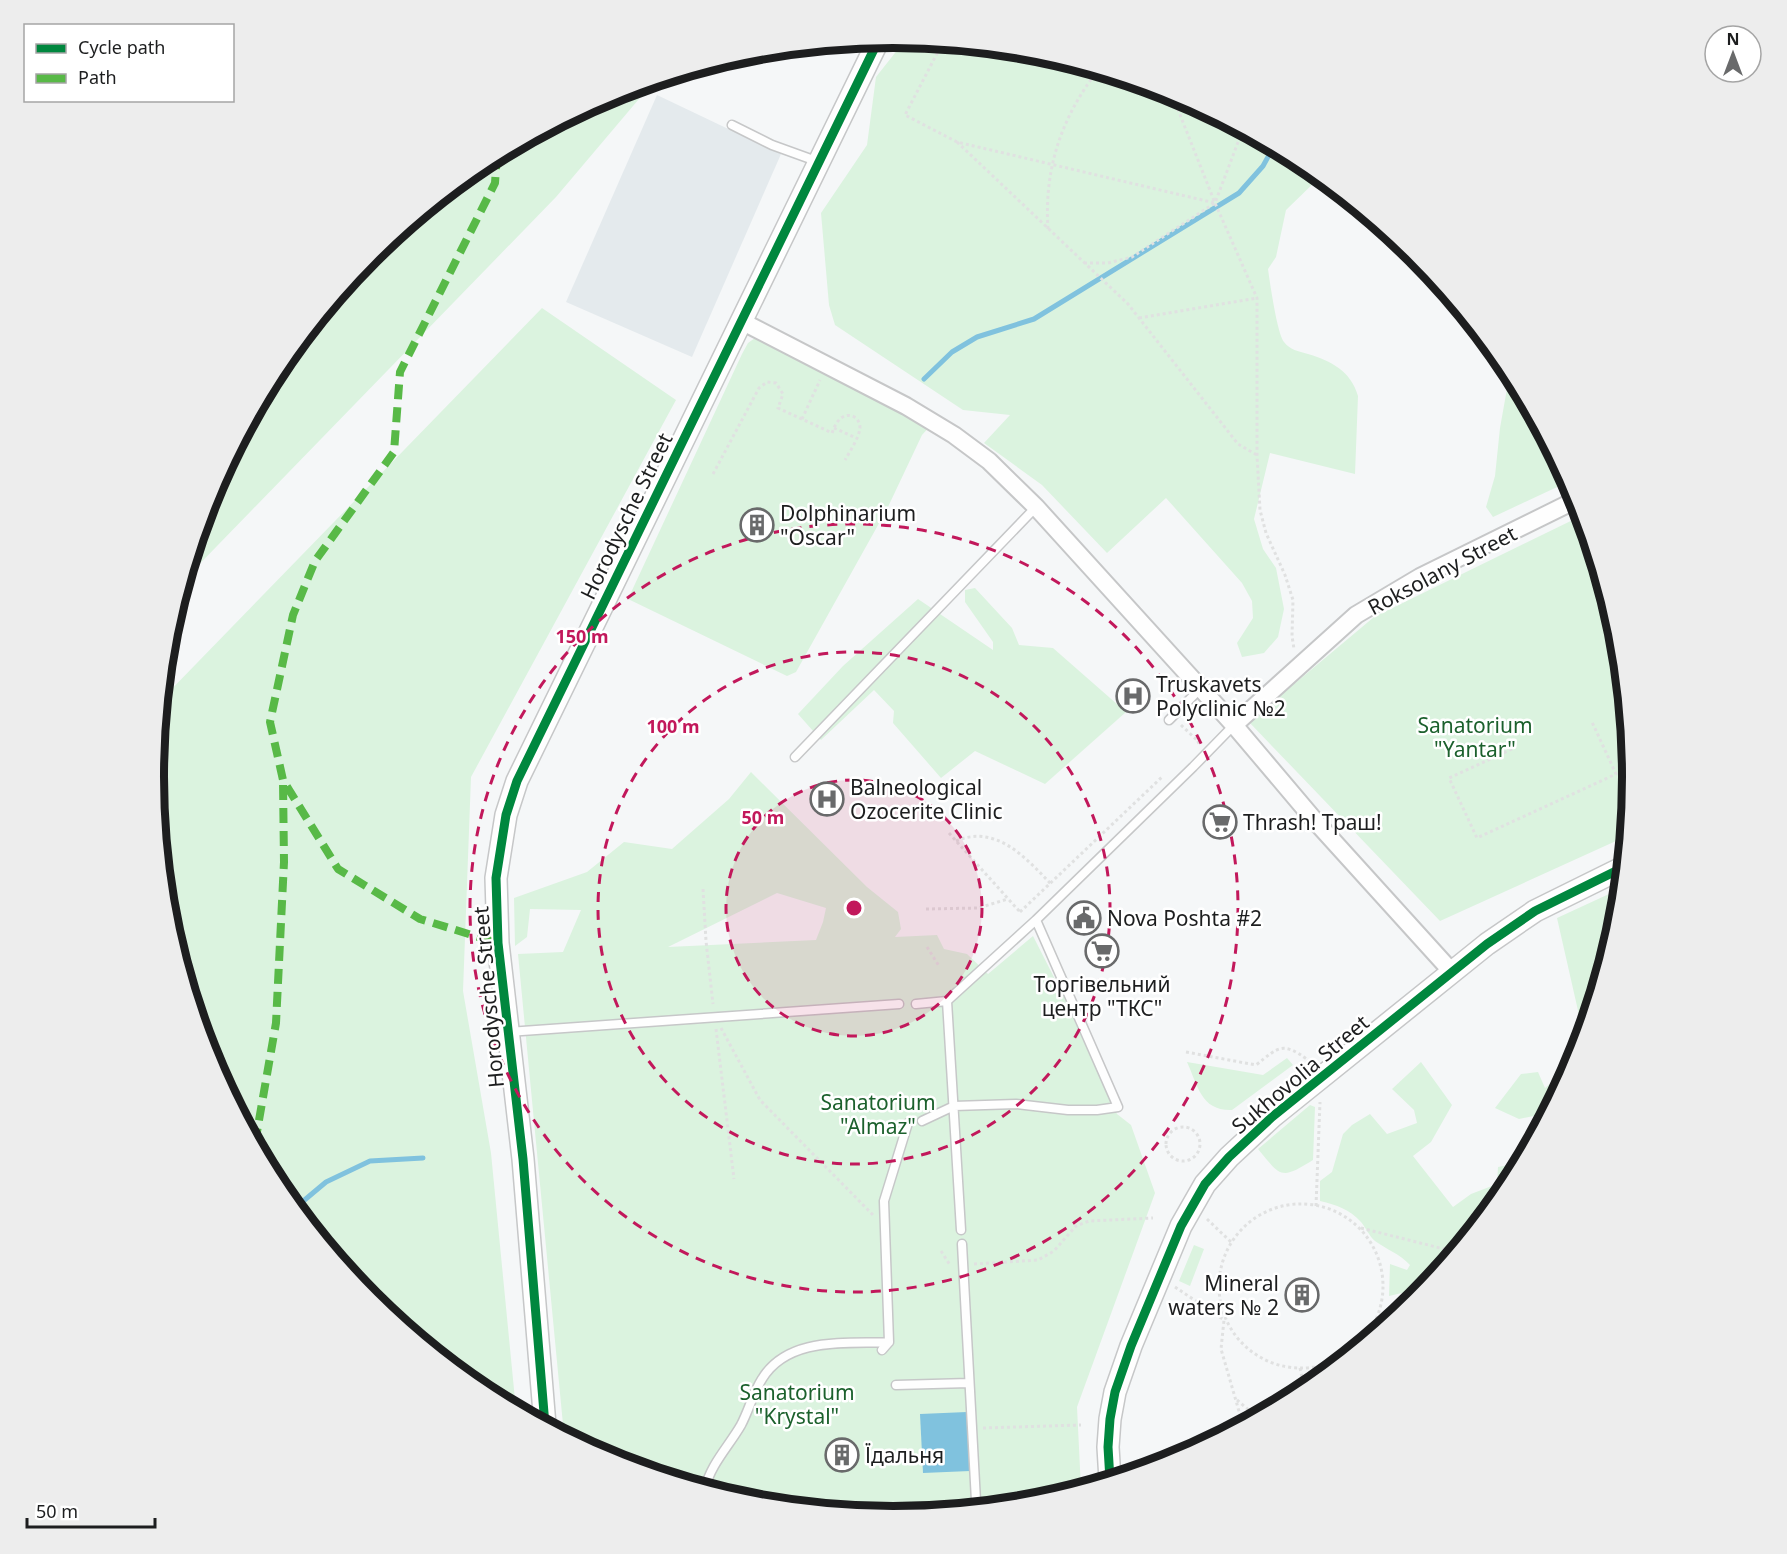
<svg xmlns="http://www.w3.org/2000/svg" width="1787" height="1554" viewBox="0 0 1787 1554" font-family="'Noto Sans',sans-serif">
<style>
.built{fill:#e4eaed}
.green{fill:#dbf3df;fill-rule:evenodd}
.water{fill:#80c2de}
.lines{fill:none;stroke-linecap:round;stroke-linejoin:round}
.stream{stroke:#80c2de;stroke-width:5}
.service-casing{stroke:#c6c7c8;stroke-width:11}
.minor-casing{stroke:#c6c7c8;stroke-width:20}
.tertiary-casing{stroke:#c6c7c8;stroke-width:24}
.path{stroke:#e0e1e1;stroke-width:3;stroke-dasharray:3 3;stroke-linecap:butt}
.service{stroke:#fefefe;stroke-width:8}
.minor{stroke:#fefefe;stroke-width:16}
.tertiary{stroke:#fefefe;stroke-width:21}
.quiet{stroke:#58b947;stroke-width:8;stroke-dasharray:15 8;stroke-linecap:butt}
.cycleway-casing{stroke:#fff;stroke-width:13}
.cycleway{stroke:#00873e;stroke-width:9}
.ring{fill:none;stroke:#c2185b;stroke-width:3;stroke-dasharray:10 8}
.labels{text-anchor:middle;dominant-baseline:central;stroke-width:5;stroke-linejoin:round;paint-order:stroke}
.poi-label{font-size:21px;fill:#1d1e1f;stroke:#fff;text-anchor:start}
.street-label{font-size:21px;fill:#1d1e1f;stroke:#fff}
.park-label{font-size:21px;fill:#1c612d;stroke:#fff}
.rim{fill:none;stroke:#1d1e1f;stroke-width:8}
.centre{fill:#c2185b;stroke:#fff;stroke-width:3}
.ring-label{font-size:18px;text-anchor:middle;font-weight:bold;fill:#c2185b;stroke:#fff;stroke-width:5;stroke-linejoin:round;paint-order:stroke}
</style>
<rect width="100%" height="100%" fill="#f5f7f8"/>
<path class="built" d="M657,95l124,59 -89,203 -126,-55z"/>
<path class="green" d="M906,39l132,13 139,42 128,68 16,14 -35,34 -10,47 -8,12c2,14 9,64 16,73 6,8 14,9 24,12 23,7 43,17 50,42l-3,78 -85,-21 -16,66 9,30 13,19 8,41 -6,28 -14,16 -22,4 -5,-14 16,-25 -1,-17 -10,-18 -76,-85 -59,55 -65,-68 -58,-42 26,-28 -47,-5 -128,-85 -6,-20 -8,-92 46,-68 9,-68z
M655,80l-99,117 -372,383 26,-86 69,-128 92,-112 112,-92 128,-68z
M542,308l134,92 -205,377 -8,214 28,162 25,257 -34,-18 -112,-92 -92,-112 -68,-128 -42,-139 -14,-144 8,-78z
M755,338h14l163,86 -10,11 -35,74 -91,163 -9,4 -159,-77 114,-245 6,-11z
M1508,383l11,3 51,95 -77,36 -7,-10 9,-31 5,-48z
M1583,515l36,118 14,144 -6,59 -187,85 -191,-199 125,-105z
M975,588l37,40 7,17 34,3 73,64 -81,72 -70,-33 -34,27 -48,-55 1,-12 -20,-21 -53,50 -23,-26 45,-48 75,-67 75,51v-8l-28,-40v-12z
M751,772l116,115 31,25 3,17 -6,8 42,-2 7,14 23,5 21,20 45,-38 29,57 49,109 6,12 14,11 24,68 -78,214 4,82 -44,13 -143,14 -145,-14 -139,-42 -46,-25 -46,-481 45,-2 18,-42 -51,-1 -3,28 -12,9 -1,-48 73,-26 37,-30 48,7 57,-50zM777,893l49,15 -3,14 -7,18 -148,7z
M1622,888l-3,34 -35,115 -27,-119z
M1287,1058l6,7 -61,45c-31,1 -34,-24 -45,-48l76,13z
M1577,1058l-29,55 -29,6 -24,-11 26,-34 17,-2 7,16 17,-14z
M1421,1062l31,43 -21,37 -18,14 40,51 18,-13 26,-10 1,-17 16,-3 4,5 -10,19 -68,84 -8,-8 -26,28 -17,4 1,-32 17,6 3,-5c-11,-12 -23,-15 -35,-24 -6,-5 -9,-13 -14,-19 -12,-13 -24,-17 -41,-21v-20l12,-9 11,-38 9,-9 18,-11 17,20 30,-11 -3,-13 -22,-21z
M1310,1105l5,2 -2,53c-32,20 -32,17 -55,-11z
M1194,1245l10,4 -14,37 -11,-5z"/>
<path class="water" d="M967,1412l3,59 -47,2 -3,-59z"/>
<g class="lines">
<path class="stream" d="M924,379l28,-27 25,-15 57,-18 205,-126 24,-27 11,-20
M295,1208l31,-26 44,-21 53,-3"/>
<g class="service-casing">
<path id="service" d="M732,125l40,20 47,17
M1169,720l31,-31
M795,757l241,-250
M916,1004l31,-3
M508,1032l391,-28
M922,1121l32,-15 62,-2 52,6h29l21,-3 -82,-187 157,-153 41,-42
M961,1230l-14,-229 89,-81
M882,1350l7,-8 -5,-141 24,-78
M896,1385l73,-2
M705,1489c5,-24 24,-43 36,-64 8,-15 12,-32 21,-46 26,-43 85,-35 127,-37
M951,1511l23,-7 2,-3 -14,-257"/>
</g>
<g class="minor-casing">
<path id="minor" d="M741,321l165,85 48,29 35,26 47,46 198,218 82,97 136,150
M1234,725l122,-110 64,-38 158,-78"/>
</g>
<g class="tertiary-casing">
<path id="tertiary" d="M545,1425l-22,-266 -25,-216 -2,-65 10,-63 11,-34 362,-742
M1110,1480l-2,-33 2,-28 5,-27 16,-46 50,-120 24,-42 24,-27 43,-40 215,-173 48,-33 89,-44"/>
</g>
<path class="path" d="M943,42l-38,73 52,27 258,61
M1171,92l44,111 42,95v157l3,55 6,23 19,42 8,25 -1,36 2,13
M957,142l171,162 110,140 19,11
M1048,229c-4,-60 13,-111 50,-159
M1084,263h24l24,-6 83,-54 28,-74
M1139,318l118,-20
M802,419l18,-39
M834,428l22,10
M713,474l46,-86 8,-6 9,1 7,11 -5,14 54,25c2,-5 4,-10 7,-13 8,-9 21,-4 21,8 -1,10 -10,23 -15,32
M1181,725l18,17 -2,1
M1512,749l-63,29 28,60 139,-64 -24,-52
M949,833l71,79
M956,841c40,-17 69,16 95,43
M703,889l3,52 7,63
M926,909l52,-1 30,-9
M1020,912l142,-135
M927,947l12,19
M721,1028l39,72 113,115
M716,1029l18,150
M1186,1052l70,13c23,-18 26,-24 52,-5
M1166 1144a17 17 0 1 1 34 0a17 17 0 1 1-34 0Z
M1219 1286a82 82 0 1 1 164 0a82 82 0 1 1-164 0Z
M1316,1206l4,-104
M1207,1219l25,24
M1361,1228l95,24
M941,1251l9,14
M974,1264l64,-4 16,-9 22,-25 13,-5 64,-3
M1175,1287l49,33 -3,29 22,76
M1300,1368l5,23
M1237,1400l20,17
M983,1428l98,-3
M874,1512l3,3"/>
<use href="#service" class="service"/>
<use href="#minor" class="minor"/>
<use href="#tertiary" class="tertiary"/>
<path class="quiet" d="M497,154l-2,29 -95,189 -6,80 -79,109 -22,54 -23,107 13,58 55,89 82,50 78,24
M255,1143l21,-120 8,-161 -1,-80"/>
<g class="cycleway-casing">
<path id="cycleway" d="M545,1425l-22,-266 -25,-216 -2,-65 10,-63 11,-34 362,-742
M1110,1480l-2,-33 2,-28 5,-27 16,-46 50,-120 24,-42 24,-27 43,-40 215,-173 48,-33 89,-44"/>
</g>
<use href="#cycleway" class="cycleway"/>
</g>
<circle cx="854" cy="908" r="128" fill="#c2185b" fill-opacity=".12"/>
<g class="ring">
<circle cx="854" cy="908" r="128"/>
<circle cx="854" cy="908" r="256"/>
<circle cx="854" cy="908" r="384"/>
</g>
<defs>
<g id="building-ring" transform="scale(1.725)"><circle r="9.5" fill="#fff" stroke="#696a6b" stroke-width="1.5"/><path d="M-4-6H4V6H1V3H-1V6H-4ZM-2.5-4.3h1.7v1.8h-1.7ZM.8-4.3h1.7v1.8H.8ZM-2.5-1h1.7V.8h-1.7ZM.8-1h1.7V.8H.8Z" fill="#696a6b"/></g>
<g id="hospital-ring" transform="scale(1.725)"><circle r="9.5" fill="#fff" stroke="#696a6b" stroke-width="1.5"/><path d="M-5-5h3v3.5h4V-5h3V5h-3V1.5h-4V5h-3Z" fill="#696a6b"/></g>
<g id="supermarket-ring" transform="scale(1.725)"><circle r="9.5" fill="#fff" stroke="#696a6b" stroke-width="1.5"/><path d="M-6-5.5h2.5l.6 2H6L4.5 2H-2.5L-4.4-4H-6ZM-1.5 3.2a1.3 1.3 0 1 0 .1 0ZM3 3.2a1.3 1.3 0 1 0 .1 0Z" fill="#696a6b"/></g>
<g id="civic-ring" transform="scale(1.725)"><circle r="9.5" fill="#fff" stroke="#696a6b" stroke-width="1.5"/><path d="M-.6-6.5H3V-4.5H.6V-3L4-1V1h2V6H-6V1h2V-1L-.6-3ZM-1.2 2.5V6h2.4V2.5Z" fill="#696a6b"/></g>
</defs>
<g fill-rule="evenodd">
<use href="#building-ring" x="757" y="525"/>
<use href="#hospital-ring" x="1133" y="696"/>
<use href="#hospital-ring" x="827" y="799"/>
<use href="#supermarket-ring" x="1220" y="822"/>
<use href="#civic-ring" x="1084" y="918"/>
<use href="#supermarket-ring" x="1102" y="951"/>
<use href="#building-ring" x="1302" y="1295"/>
<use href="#building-ring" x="842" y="1455"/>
</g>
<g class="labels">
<g class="poi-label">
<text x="780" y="513">Dolphinarium<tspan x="780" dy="24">"Oscar"</tspan></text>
<text x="1156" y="684">Truskavets<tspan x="1156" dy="24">Polyclinic №2</tspan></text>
<text x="850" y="787">Balneological<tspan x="850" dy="24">Ozocerite Clinic</tspan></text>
<text x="1243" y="822">Thrash! Траш!</text>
<text x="1107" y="918">Nova Poshta #2</text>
<text x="1102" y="984" text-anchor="middle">Торгівельний<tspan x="1102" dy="24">центр "ТКС"</tspan></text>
<text x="1279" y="1283" text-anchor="end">Mineral<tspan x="1279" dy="24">waters № 2</tspan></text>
<text x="865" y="1455">Їдальня</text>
</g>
<g class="street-label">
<text transform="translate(626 516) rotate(-64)">Horodysche Street</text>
<text transform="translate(1442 570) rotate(-28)">Roksolany Street</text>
<text transform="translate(488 997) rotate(-95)">Horodysche Street</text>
<text transform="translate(1300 1074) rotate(-40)">Sukhovolia Street</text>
</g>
<g class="park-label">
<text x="1475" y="725">Sanatorium<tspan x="1475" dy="24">"Yantar"</tspan></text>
<text x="878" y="1102">Sanatorium<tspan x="878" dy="24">"Almaz"</tspan></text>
<text x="797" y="1392">Sanatorium<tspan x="797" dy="24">"Krystal"</tspan></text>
</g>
</g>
<path d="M0 0H1787V1554H0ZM164 777a729 729 0 1 1 1458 0a729 729 0 1 1-1458 0Z" fill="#ededed" fill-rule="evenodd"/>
<path class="rim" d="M164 777a729 729 0 1 1 1458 0a729 729 0 1 1-1458 0Z"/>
<circle cx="854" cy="908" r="9" class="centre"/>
<g class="ring-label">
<text x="582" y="643">150 m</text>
<text x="673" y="733">100 m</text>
<text x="763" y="824">50 m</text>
</g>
<rect x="24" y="24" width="210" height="78" fill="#ffffff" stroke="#a5a5a5" stroke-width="1.5"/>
<rect x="36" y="44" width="30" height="9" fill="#00873e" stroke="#a5a5a5" stroke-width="1.5"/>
<text x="78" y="54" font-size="18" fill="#1d1e1f">Cycle path</text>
<rect x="36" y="74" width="30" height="9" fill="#58b947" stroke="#a5a5a5" stroke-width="1.5"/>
<text x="78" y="84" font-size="18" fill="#1d1e1f">Path</text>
<g transform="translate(1733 54)"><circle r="28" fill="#ffffff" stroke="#a5a5a5" stroke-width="1.5"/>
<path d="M0-4.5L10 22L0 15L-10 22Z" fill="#696a6b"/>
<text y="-9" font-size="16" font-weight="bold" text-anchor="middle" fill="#1d1e1f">N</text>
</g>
<path d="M27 1518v9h128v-9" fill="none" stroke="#1d1e1f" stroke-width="3"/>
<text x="36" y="1518" font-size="18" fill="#1d1e1f" stroke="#ffffff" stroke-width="4.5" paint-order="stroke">50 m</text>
</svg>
